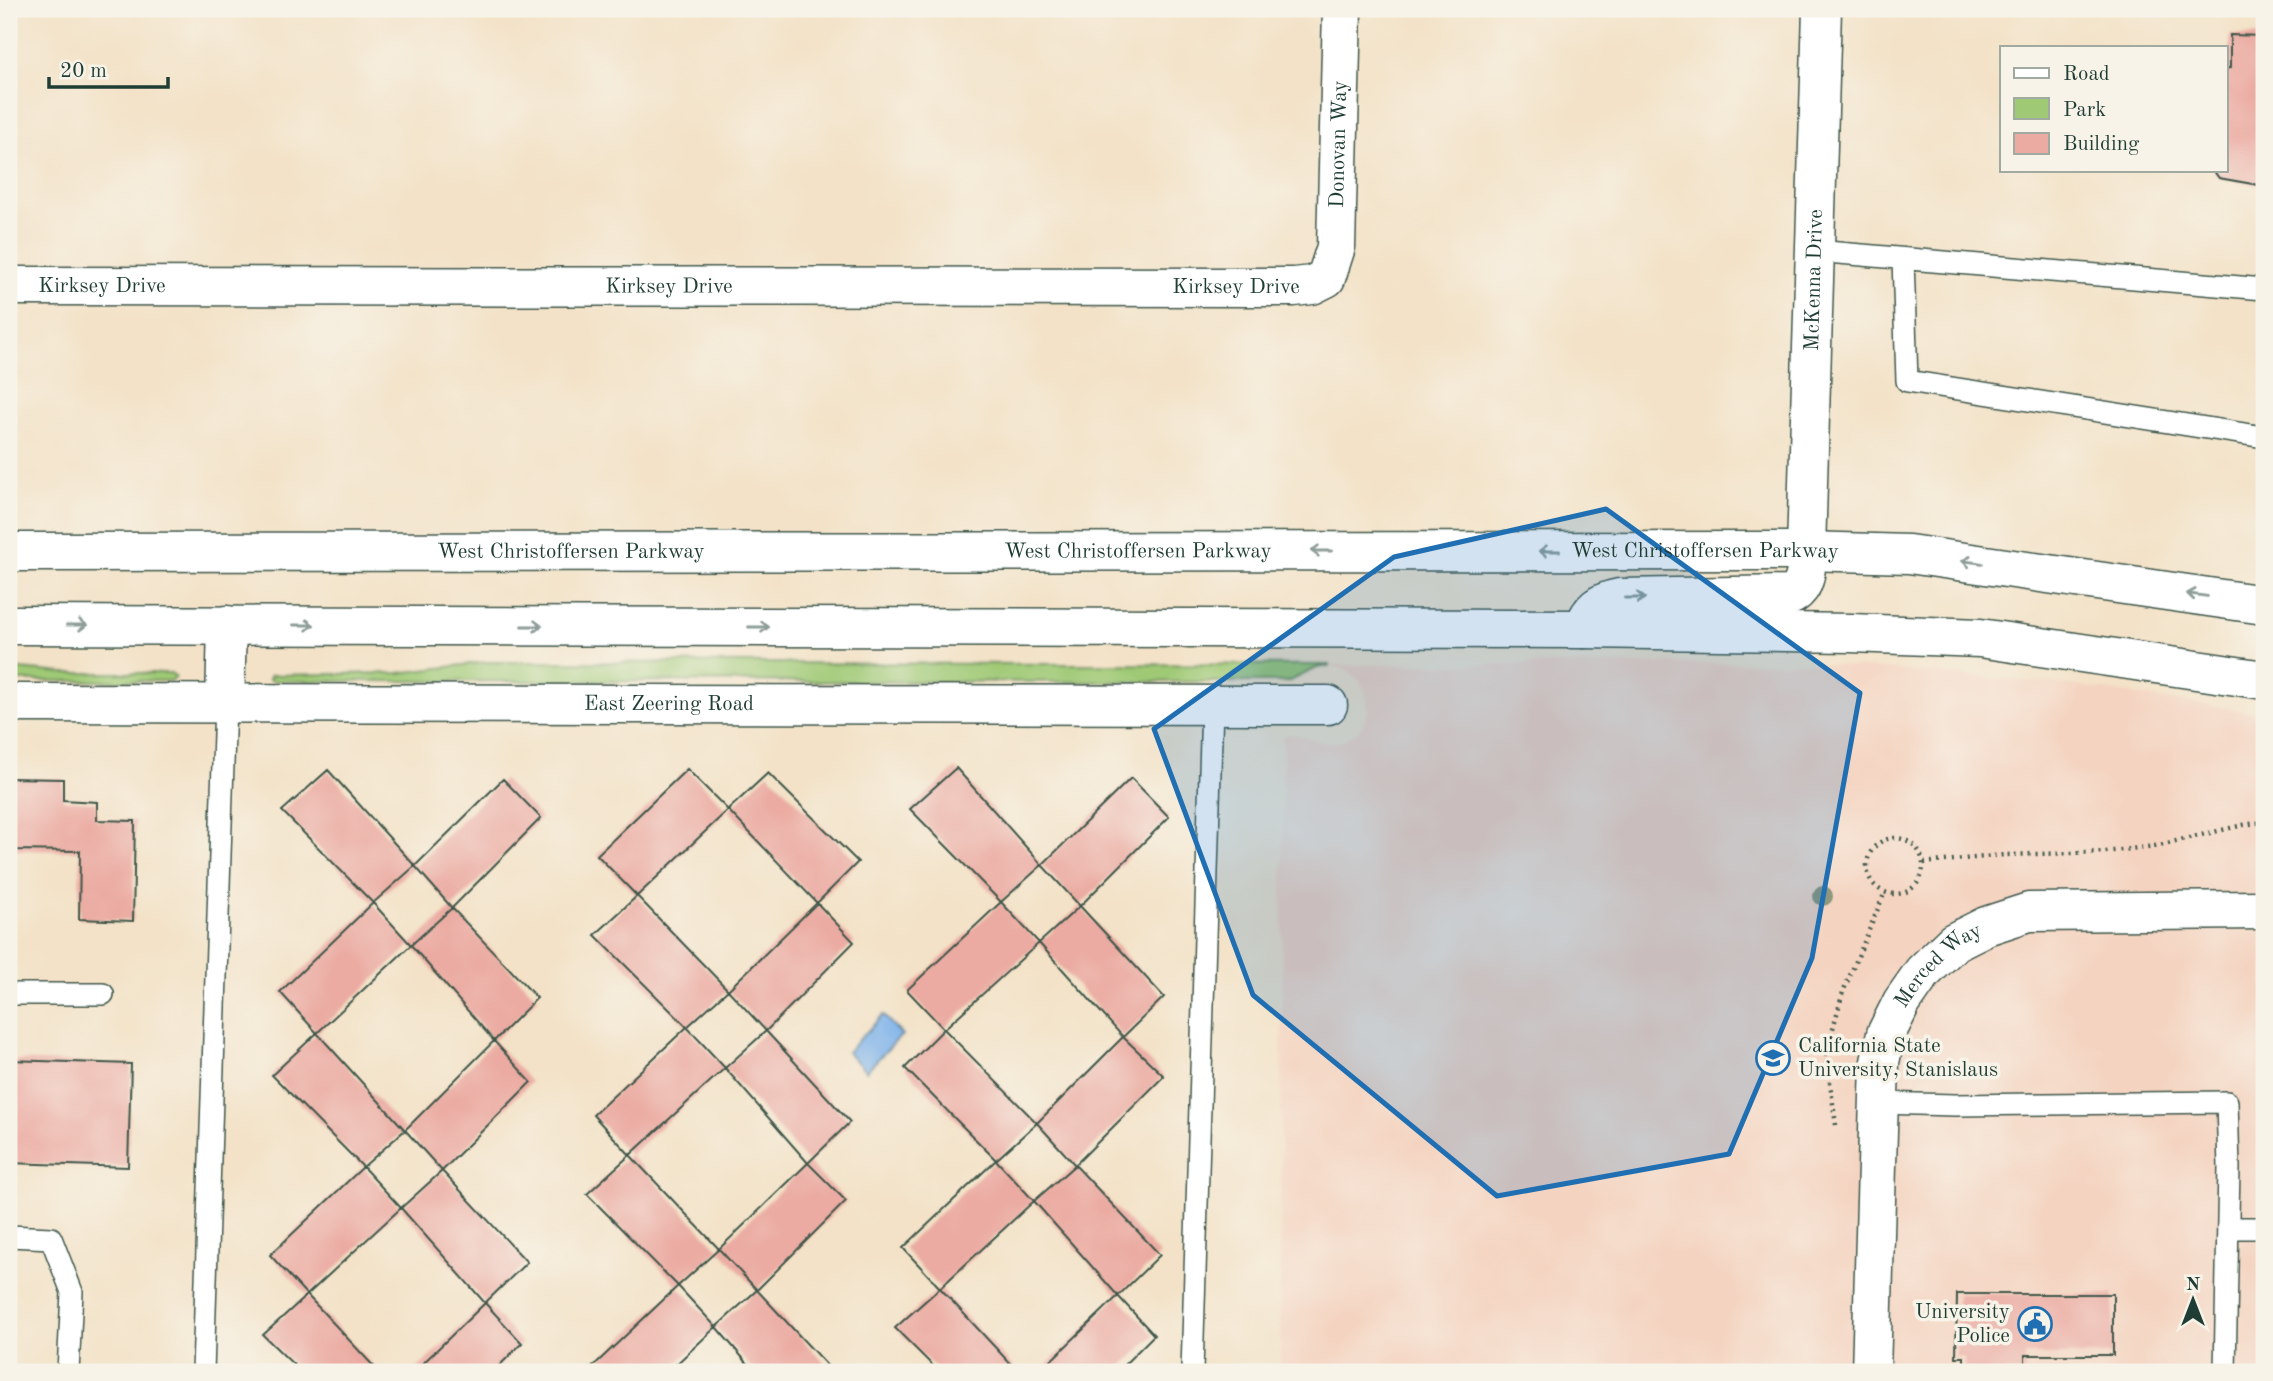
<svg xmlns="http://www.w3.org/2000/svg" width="2273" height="1381" viewBox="0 0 2273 1381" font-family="'Old Standard TT',serif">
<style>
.built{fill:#f4d3c0}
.green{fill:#9fc975;stroke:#5f8354;stroke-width:2}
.water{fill:#7bb1ea;stroke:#4d778f;stroke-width:2}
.building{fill:#ebaba2;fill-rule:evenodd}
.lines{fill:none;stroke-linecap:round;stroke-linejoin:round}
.lane-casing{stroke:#3f564a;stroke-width:24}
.street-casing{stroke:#3f564a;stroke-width:41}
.secondary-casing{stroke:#3f564a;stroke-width:41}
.path{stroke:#3f564a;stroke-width:4.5;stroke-dasharray:2 5;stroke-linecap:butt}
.lane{stroke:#fff;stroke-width:21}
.street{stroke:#fff;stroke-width:38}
.secondary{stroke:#fff;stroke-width:38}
.tree{fill:#8d977d}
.oneway{stroke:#8f9e9a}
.marked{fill:#1f6fb2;fill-opacity:0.2;stroke:#1f6fb2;stroke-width:5;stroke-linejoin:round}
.labels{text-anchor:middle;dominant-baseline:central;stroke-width:7;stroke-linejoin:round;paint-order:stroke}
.street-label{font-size:21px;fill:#1f3d34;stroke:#f7f3e8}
.poi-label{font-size:21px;fill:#1f3d34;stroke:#f7f3e8;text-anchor:start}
</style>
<rect width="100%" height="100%" fill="#f7f3e8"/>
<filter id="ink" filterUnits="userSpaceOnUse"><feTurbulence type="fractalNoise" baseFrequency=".0143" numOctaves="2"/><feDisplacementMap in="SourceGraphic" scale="14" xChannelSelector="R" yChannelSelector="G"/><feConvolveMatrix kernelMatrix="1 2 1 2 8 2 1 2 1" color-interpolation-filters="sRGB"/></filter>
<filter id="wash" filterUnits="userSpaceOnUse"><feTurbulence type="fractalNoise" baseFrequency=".00686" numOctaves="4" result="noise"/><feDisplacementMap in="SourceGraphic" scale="28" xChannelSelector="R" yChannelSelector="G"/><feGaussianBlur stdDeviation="1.57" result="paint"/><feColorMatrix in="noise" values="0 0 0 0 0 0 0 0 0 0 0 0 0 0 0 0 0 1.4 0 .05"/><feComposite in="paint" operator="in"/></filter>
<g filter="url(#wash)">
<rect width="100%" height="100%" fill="#f3e2c7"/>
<path class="built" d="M1813,663l258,22 193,29v658h-984l3,-637h15l26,8 17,-1 17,-11 6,-9 4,-11 -3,-21 -5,-9 -13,-11 -18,-5z"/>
<path class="green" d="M487,662l842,3v1l-12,2 -30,14 -1015,-1 -3,-2 2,-4 128,-2z
M9,668l54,5h108l5,4 -5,4h-162z"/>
<path class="water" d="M883,1015l19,20 -36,36 -19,-19z"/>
<g id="blocks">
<path class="building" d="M2230,35l34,1v150l-45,-8 -6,-8h13v-101l4,-1z
M956,768l86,97 -41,37 38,41 -95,86 93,94 86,-86 41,39 -89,89 -38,-42 -41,37 -91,-92 39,-39 -37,-39 94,-88 -91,-93z
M687,769l41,41 -91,86 -40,-41z
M328,770l87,96 -42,37 38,42 41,-37 -37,-42 88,-87 38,39 -89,90 85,90 -43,43 37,41 -89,89 -37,-41 -42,37 38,41 -94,87 -37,-40 93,-88 -91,-92 45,-42 -37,-41 93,-89 -91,-92zM411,945l83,96 -89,89 -88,-97z
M768,773l90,89 -41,41 37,39 -88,89 -38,-41 89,-87 -89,-93z
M9,778l54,1v21l34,2v18l38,1 -2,100 -54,-2 1,-68 -71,-1z
M1131,778l38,39 -89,89 -38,-41z
M637,896l91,94 -41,37 -92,-92z
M1080,906l84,91 -41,40 -84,-94z
M687,1027l38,41 -95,87 -37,-40z
M766,1031l84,91 -42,41 -83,-95z
M9,1060l122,4 -3,103 -119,-4z
M630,1155l89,94 -41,37 -91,-92z
M996,1160l38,41 -94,87 -37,-40z
M808,1163l38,38 -89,89 -38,-41z
M1075,1165l85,90 -42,41 36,39 -37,37h-78l79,-76 -84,-95z
M442,1171l85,91 -42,41 -84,-95z
M678,1286l38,41 -48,45h-81z
M940,1288l78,84h-79l-44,-44z
M757,1290l76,82h-78l-39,-45z
M1957,1294h156v61h-88v17h-61v-15h-8z
M307,1295l72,77h-78l-38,-37z
M485,1303l37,40 -29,29h-79z"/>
</g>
</g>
<g filter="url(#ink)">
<use href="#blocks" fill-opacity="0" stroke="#3f564a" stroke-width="2"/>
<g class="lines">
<g class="lane-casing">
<path id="lane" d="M1815,251l449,38
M1903,259l4,122 357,56
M9,994h94
M1878,1103l77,2 272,-3 2,65 -4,205
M2228,1228h36
M9,1236l42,2 21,54 -4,80
M203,1372l22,-669
M1192,1372l20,-667"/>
</g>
<g class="street-casing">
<g id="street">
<path id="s1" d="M9,286l1285,1 18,-2 14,-7 10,-31 6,-238"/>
<path id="s2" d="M1806,551l16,-542"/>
<path id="s3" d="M9,703l1319,2"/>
<path d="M225,703l2,-78"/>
<path id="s4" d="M1871,1372l9,-310 6,-28 16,-32 21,-30 31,-30 32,-16 43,-14 235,-2"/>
</g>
</g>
<g class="secondary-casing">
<g id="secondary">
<path id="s5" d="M9,552l1797,-1 103,3 355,51"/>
<path d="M9,625l1574,4 268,4 129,5 284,42"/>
<path d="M1583,629c7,-20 16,-27 37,-31l172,-3c16,-10 14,-27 14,-44"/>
</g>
</g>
<path class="path" d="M1867 866a28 28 0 1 1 56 0a28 28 0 1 1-56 0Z
M1924,863l80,-8 101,-3 50,-6 88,-21 21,-3
M1836,1125l-10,-71 17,-62 42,-100"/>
<use href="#lane" class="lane"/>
<use href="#street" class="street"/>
<use href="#secondary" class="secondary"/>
</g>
<circle class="tree" cx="1823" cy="896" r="10"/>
<defs><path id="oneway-shaft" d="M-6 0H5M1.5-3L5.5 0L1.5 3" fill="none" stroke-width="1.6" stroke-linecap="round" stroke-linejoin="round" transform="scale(1.75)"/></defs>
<g class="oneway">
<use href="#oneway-shaft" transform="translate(1321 551) rotate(180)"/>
<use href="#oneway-shaft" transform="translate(1549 551) rotate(180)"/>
<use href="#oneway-shaft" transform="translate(1972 562) rotate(-172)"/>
<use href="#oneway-shaft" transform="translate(2197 595) rotate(-172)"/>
<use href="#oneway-shaft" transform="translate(1635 598)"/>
<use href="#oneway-shaft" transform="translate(77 625)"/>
<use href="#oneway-shaft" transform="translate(304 625)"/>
<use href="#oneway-shaft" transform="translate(532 626)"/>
<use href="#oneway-shaft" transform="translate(759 627)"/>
</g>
</g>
<path class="marked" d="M1606,509l254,184 -48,265 -83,196 -232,42 -244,-201 -99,-266 240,-172z"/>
<defs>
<g id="university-ring" transform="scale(1.75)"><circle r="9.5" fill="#f7f3e8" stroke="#1f6fb2" stroke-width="1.5"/><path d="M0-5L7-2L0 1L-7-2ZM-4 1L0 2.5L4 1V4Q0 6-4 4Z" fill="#1f6fb2"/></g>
<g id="civic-ring" transform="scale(1.75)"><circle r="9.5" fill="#f7f3e8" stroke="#1f6fb2" stroke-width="1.5"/><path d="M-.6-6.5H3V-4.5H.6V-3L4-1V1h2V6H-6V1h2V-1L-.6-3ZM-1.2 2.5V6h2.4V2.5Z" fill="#1f6fb2"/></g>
</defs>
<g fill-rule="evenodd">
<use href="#university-ring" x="1773" y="1058"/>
<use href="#civic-ring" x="2035" y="1324"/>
</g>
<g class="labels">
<g class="street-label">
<text stroke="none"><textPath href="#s1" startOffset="1454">Donovan Way</textPath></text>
<text stroke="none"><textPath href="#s2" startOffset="271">McKenna Drive</textPath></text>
<text stroke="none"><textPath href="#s1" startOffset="93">Kirksey Drive</textPath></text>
<text stroke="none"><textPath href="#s1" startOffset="660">Kirksey Drive</textPath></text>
<text stroke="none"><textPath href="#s1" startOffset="1227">Kirksey Drive</textPath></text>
<text stroke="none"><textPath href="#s5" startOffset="562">West Christoffersen Parkway</textPath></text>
<text stroke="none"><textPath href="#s5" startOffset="1129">West Christoffersen Parkway</textPath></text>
<text stroke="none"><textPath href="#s5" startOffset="1696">West Christoffersen Parkway</textPath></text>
<text stroke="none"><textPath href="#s3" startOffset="660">East Zeering Road</textPath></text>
<text stroke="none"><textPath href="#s4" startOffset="427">Merced Way</textPath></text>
</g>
<g class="poi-label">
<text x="1798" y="1046">California State<tspan x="1798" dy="24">University, Stanislaus</tspan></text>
<text x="2010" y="1312" text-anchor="end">University<tspan x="2010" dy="24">Police</tspan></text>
</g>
</g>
<rect width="2273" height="1381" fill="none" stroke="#f7f3e8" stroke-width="35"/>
<rect x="2000" y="46" width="228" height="126" fill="#f7f3e8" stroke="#a1aaa0" stroke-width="2"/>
<rect x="2014" y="68" width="35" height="10" fill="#ffffff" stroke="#a1aaa0" stroke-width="2"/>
<text x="2063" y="80" font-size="21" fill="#1f3d34">Road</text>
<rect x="2014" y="98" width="35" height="21" fill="#9fc975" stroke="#a1aaa0" stroke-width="2"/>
<text x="2063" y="116" font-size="21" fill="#1f3d34">Park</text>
<rect x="2014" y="133" width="35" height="21" fill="#ebaba2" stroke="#a1aaa0" stroke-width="2"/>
<text x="2063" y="150" font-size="21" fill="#1f3d34">Building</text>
<g transform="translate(2193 1300)" stroke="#f7f3e8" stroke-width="5" paint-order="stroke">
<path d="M0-5L12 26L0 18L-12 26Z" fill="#1f3d34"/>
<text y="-10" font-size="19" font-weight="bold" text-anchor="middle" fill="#1f3d34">N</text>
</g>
<path d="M49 77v10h119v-10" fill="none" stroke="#1f3d34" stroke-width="3.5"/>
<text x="60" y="77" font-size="21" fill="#1f3d34" stroke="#f7f3e8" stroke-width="5" paint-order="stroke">20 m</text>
</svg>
